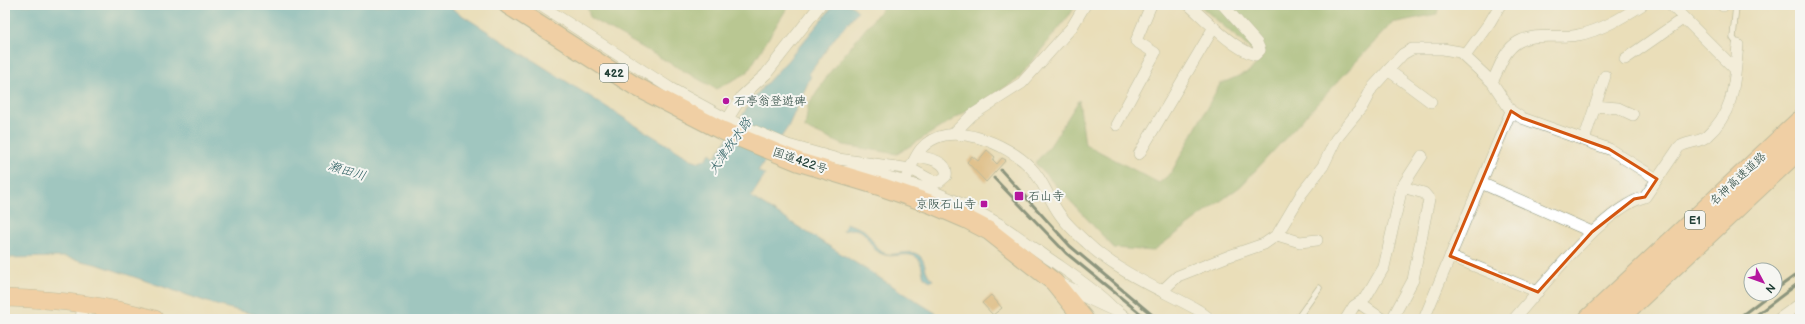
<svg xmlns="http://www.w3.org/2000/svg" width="1805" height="324" viewBox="0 0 1805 324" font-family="'Balsamiq Sans','Klee One',sans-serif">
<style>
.forest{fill:#7fac64;stroke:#4f744c}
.water{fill:#47a8c6;stroke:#33727d}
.building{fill:#d59e57}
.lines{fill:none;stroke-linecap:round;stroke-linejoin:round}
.service-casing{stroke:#848e76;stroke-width:7}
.minor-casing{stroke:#848e76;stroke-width:12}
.tertiary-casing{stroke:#848e76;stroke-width:14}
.primary-casing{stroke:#848e76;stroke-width:18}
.trunk-casing{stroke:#848e76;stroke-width:20}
.motorway-casing{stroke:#848e76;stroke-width:22}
.service{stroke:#fff;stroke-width:5.5}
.minor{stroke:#fff;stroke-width:11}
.tertiary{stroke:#fff;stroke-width:13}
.primary{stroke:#f8bd89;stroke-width:17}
.trunk{stroke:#f8bd89;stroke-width:18}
.motorway{stroke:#f8bd89;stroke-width:20}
.rail{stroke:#1f3d34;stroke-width:3}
.marked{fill:none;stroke:#d45610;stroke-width:3;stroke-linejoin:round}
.poi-dot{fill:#b5179e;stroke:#f6f6f2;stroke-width:1.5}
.labels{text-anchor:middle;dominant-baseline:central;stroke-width:4;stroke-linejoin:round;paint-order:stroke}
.shield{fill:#f6f6f2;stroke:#60746d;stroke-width:1}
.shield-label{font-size:11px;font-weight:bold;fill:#1f3d34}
.poi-label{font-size:12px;fill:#1f3d34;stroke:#f6f6f2;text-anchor:start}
.street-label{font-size:12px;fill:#1f3d34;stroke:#f6f6f2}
.water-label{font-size:13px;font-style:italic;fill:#2b5d60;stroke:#f6f6f2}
</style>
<rect width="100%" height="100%" fill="#f6f6f2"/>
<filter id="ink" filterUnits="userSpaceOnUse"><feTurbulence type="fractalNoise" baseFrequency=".025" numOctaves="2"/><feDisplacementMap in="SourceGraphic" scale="8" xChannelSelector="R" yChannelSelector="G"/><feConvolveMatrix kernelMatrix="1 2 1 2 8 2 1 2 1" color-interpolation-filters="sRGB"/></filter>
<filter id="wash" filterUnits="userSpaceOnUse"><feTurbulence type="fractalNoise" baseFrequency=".012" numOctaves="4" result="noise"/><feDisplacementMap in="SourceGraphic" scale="16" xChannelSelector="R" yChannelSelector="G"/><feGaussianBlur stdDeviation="0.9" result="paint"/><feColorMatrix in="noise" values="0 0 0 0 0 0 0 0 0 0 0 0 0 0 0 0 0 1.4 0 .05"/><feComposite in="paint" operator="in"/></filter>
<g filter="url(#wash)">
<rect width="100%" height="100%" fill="#eadeb9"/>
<path class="forest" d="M587,5h202l-42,68 -31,16 -126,-71z
M885,5h191l-5,8 -54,67 -120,74 -53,-9 -39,-17 3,-22 22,-34z
M1199,5h240l-2,9 -45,9 -151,163 -88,65 -39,-3 -79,-85 15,-17 29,-46 6,44 74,39 12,-10 49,-89 30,-13 11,-13z"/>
<path class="water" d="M5,5h441l197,125 48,29 9,3 7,-4 3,-5 5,4 39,-60 34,-37 46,-55h17l7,6 -23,27 -26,36 2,2 -23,51 -30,44 7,4 -14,22 194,122h-671l-55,-13 -120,-41 -34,-8 -60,1z
M847,223c6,3 12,4 17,7 9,7 10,21 23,24 10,2 24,-6 33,2 7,7 3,16 13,24l-2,2 -7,-5c-3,-6 -1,-15 -8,-20 -9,-6 -24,2 -34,-3 -18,-7 -10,-31 -39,-23z"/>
<g id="blocks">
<path class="building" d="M987,150l8,7 -2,3 4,4 5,-6 4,2 -20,22 -19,-20 5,-6 6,5z
M991,295l11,13 -9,7 -11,-12z"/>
</g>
</g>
<g filter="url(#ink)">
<use href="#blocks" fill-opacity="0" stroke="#848e76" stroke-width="1"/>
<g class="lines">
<g class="service-casing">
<path id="service" d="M1736,5l-3,33 5,7
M1297,319l22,-31"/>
</g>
<g class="minor-casing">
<path id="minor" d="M540,5l130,83 57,31 61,26 50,14 73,10 18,10 10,3 7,-6c3,-15 -18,-18 -29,-20
M1189,5c17,15 45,44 66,50l5,-5 -3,-7 -34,-38
M1671,5l64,64
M1722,5l1,1
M1465,56l25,-34 10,-17
M1625,59l59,-41
M1388,70l43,32
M1595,106l23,2 15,7
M1511,111l11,7 87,31 48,30
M724,125l18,-29 24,-22 54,-69
M1116,125l39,-72 -19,-12 15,-36
M954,133l18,-18 50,-32 50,-56 13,-22
M1584,140l21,-64
M1139,154l75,-127
M848,170c8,-1 18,2 27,4 43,9 88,28 126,51 17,11 33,23 50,35 20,14 42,28 60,46
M1481,183l111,49
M900,193c6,-13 12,-33 21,-44 26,-32 88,-5 110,19 11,11 16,26 24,39 8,14 20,25 32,36 30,29 75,47 111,67l12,9
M1277,235l23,7 17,-2
M1450,256l88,36
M1163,290l15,-14 51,-20 35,-12 13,-9 25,-42 21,-27 13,-27 26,-32 10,-19 31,-34 9,-5h31l17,3 32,30
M1359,303l23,16
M81,319l2,-15
M1346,319l8,-13 12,-8 18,-31 18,-80 20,-31
M1392,319l21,-39 16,-81 -5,-6 -22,-6
M1424,319l87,-208 -19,-29c8,-14 11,-31 26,-40 17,-10 42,-3 60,-7 22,-4 45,-18 64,-30
M1514,319c28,-32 92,-113 131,-122l34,-50c8,-6 21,-4 28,-11 29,-26 27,-55 31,-91
M1779,319l21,-15"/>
</g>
<g class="tertiary-casing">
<path id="tertiary" d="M1057,283l58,27 11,9"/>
</g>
<g class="primary-casing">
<path id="primary" d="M5,298c51,1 101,7 150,21"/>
</g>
<g class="trunk-casing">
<path id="trunk" d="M508,5l127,81 86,44 78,32 83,25 49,17 35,15 23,12 65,51 30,37"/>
</g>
<g class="motorway-casing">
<path id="motorway" d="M1589,319l211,-198
M1617,319l183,-171"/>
</g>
<use href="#service" class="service"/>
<use href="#minor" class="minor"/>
<use href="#tertiary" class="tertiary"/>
<use href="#primary" class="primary"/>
<use href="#trunk" class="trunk"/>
<use href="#motorway" class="motorway"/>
<path class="rail" d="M1001,170l69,76 87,73
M994,178l72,75 75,61
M1775,290l25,-18
M1737,319l33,-25
M1751,319l49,-37"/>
</g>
</g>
<path d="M0 0H1805V324H0ZM1511,111l11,7 87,31 48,30 -12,18 -11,2 -42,33 -54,60 -88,-36z" fill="#eadeb9" fill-opacity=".55" fill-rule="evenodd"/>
<path class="marked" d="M1511,111l11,7 87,31 48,30 -12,18 -11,2 -42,33 -54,60 -88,-36z"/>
<g class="poi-dot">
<circle cx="726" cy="101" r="4"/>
<rect x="1014" y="191" width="10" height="10" rx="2"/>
<rect x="980" y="200" width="8" height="8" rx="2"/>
</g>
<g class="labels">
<g class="shield">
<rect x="600" y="64" width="28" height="18" rx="3"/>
<rect x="1685" y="211" width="20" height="18" rx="3"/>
</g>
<g class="shield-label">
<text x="614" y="73">422</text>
<text x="1695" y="220">E1</text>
</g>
<g class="poi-label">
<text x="734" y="101">石亭翁登遊碑</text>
<text x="1028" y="196">石山寺</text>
<text x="976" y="204" text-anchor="end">京阪石山寺</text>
</g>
<g class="street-label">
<text transform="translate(800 161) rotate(19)">国道422号</text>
<text transform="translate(1738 179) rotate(-43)">名神高速道路</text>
</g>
<g class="water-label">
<text transform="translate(730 146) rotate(-55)">大津放水路</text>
<text transform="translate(347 171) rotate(17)">瀬田川</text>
</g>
</g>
<rect width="1805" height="324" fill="none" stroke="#f6f6f2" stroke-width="20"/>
<g transform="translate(1763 282) rotate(131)"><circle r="19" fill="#f6f6f2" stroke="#a0aca6"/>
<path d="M0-3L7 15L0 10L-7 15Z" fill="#b5179e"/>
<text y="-6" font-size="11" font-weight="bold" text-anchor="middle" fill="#1f3d34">N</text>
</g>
</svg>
